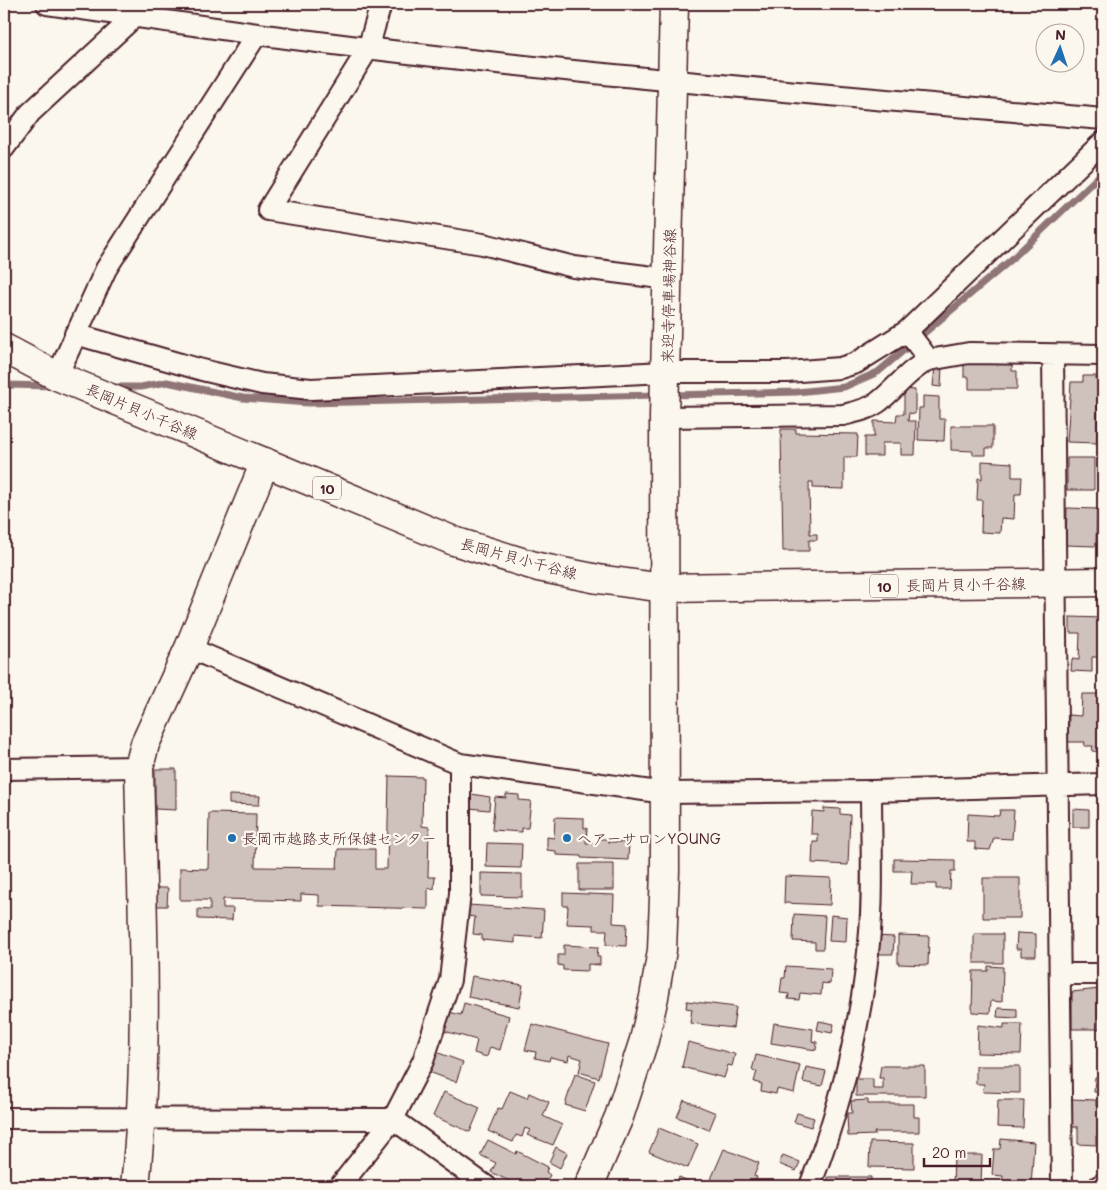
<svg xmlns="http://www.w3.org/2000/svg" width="1107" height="1190" viewBox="0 0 1107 1190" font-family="Mali,'Klee One',sans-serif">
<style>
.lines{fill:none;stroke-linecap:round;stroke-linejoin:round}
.stream{stroke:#907477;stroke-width:7}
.building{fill:#cfc2bc;stroke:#4a1f2b}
.street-casing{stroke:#4a1f2b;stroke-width:24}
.secondary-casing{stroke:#4a1f2b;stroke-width:31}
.primary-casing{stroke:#4a1f2b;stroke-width:31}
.street{stroke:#fbf7ec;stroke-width:20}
.secondary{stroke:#fbf7ec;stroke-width:28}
.primary{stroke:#fbf7ec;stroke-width:28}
.poi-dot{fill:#1f6fb2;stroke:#fbf7ec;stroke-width:2}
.labels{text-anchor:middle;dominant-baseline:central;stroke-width:4.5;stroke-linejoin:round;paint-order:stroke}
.shield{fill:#fbf7ec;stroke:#7f6065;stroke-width:1}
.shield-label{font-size:14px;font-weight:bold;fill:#4a1f2b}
.street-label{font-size:15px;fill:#4a1f2b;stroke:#fbf7ec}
.poi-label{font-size:15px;fill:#4a1f2b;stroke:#fbf7ec;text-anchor:start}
</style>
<rect width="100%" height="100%" fill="#fbf7ec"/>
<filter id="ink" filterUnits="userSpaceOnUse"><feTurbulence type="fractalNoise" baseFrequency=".02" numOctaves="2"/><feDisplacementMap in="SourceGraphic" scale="10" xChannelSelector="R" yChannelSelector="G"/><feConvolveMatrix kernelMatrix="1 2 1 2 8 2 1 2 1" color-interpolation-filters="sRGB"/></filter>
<g filter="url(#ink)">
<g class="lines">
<path class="stream" d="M4,385l52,1
M112,387h29l26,-5 76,16 65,5 351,-8
M669,395l128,-3 47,-5 34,-15 134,-113 91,-87"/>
</g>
<path class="building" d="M964,363l48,1v7h5v18h-48v-12h-5z
M935,367h7l-1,20 -8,-1z
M1083,376h13v4h2l-1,63 -30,-1 4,-60h12z
M1102,378h1v45h-2z
M904,389l11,1v24l-6,-1 -1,8h8l-1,34h-14v-12h-19v13h-17v-19h9v-16l22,1 1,-8h7z
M923,396l16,1v22h6l-1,22 -26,-1 1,-32h4z
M951,426h42v22h-7v7h-13v-4l-22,-1z
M781,429h15v4l62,1 -1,23h-13v32l-31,-1v-6h-4l1,52h7v6h-8v11h-26z
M1067,458h27v32h-27z
M982,461l30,2v14h10l-1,17h-6l-1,25 -13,-1 -1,15 -19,-1 1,-32h-5l1,-22 4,1z
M1067,508l30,1 -1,37 -30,-1z
M1070,617l33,1 -2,39h-9v15l-21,-1 1,-12 7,1 1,-27h-10z
M1082,694h21v58l-11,-1 1,-5h-9l1,-4h-17l1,-27 12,1z
M155,769h21v41l-21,-1z
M389,776l34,1 -1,49 7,1 -1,50h7l-1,12 -6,-1v21l-109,-3v-11l-18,-1v7l-78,-2v9h10l-1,12 -34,-1v-10l12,1v-10h-30v-32l28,1 1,-56 47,1 -1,53 82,1 1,-19h37v20h12z
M471,794l19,3 -1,13 -20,-2z
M506,794l13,1v5l12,1 -3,27h-6v4l-30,-2 3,-33 11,1z
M229,795l31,1 -1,9 -30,-1z
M824,808l16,1v5l10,1 -2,50 -36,-2 1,-21h5v-8h-7l1,-23 12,1z
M1073,809l16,1v17h-16z
M1000,810h14l-2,29 -18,-1 -4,12 -15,-1v-7h-8l1,-28 31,2z
M555,817l29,1v10h3l-1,15h12v-4h11l-1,3h21l-1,18 -47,-2v-2l-25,-1v-4l-9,-1v-13l7,1z
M487,843l35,1 -1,24 -35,-1z
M894,859l61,1v11h-4l-1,18h-14v-5h-25l1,-13h-18z
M579,864h35v26h-35z
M481,873l41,1v23l-41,-1z
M785,876l46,2 -1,27 -46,-2z
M983,878h37v40h-37z
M157,888h11l-1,18h-11z
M563,893l51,2 -1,28 14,1 -1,22 -20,-1 1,-15h-13v-5l-27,-1 1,-18h-5z
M468,905l76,5 -2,28 -27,-2v7l-33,-3v-5l-9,-1 2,-17 -8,-1z
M794,914l31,2 -2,33h-8v-7l-22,-1z
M831,915l16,2 -1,25 -17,-1z
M1017,933l19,1v22h-15v-7h-5z
M974,934h29v29h-29z
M898,935l31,1 -1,29 -30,-1z
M877,936l17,1 -1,17h-17z
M564,945l34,2 -1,10h3v8l-12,-1v7l-25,-1v-4l-5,-1v-10h6z
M786,966l45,3 -1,15 -8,-1 -1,12 -21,-2 -1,7 -11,-1 1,-5 -9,-1 2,-15h3z
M988,966l15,1 -1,35 -11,-1 -1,12 -18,-1 1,-41h15z
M472,976l51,9 -4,22 -51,-10z
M1099,989v40h-27v-37z
M687,1001l49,6 -3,21 -43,-5 2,-14 -6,-1z
M464,1003l45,13 -9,34 -10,-3 -3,10 -13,-4 3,-13 -33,-9 5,-19 12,3z
M998,1008l19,1v9l-20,-1z
M819,1021l15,3 -2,9 -15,-3z
M774,1023l39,6 -1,12 5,1 -1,8 -45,-7z
M532,1024l76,20 -9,34 -20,-6 3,-13 -13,-4 -1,6 -18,-4 -1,4 -14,-3 1,-6 -11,-2z
M1004,1024h18l-1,30 -44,-1 1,-28 26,3z
M688,1042l47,12 -3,12 -4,-1 -4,13 -42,-11z
M436,1052l27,10 -7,20 -27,-10z
M756,1055l44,10 -6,28 -17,-4 -1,5 -15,-3 1,-7 -8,-2 3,-11 -5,-1z
M881,1066h44v30h-69v-17h17v10h10v-11h-4z
M976,1066h44v27l-37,-1 1,-8h-8z
M806,1067l20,4 -4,15 -19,-4z
M575,1074l20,7 -10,30 -20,-6z
M1095,1077h8v15h-9z
M510,1091l17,7 2,-5 20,9 -6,14 19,9 -9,20 -26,-10 3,-5 -5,-2 -3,9 -6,-2 -3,7 -25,-11 10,-23 4,1z
M444,1092l36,16 -10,24 -37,-16z
M1071,1099l25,1v6h7v30h-7v9l-18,-1v-17h-8z
M684,1100l32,13 -7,17 -32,-13z
M868,1100v4h46v13h5v15h-45l1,3 -27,1 -1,-23h5l-1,-12z
M998,1100h26l-1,28 -26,-1z
M797,1113l17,5 -3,9 -17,-5z
M659,1128l39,16 -10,24 -39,-16z
M1001,1139l33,3 -3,44h-29l1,-10 -11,-1 2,-26h6z
M488,1140l28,14 1,-3 31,16 -2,5 4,3 -6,11 -6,-2 -1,2h-7l-11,-5 -2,4 -26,-13 5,-9 -16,-8z
M870,1142l44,1v25l-45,-1z
M556,1147l11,6 -7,15 -11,-6z
M724,1149l35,14 -5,13 3,1 -4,9h-23l-19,-7z
M783,1155l17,7 -4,9 -17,-7z
M954,1155h28l-1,31h-28z
M679,1177l21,9h-26z
M828,1177h43v9h-43z"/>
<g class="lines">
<g class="street-casing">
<path id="street" d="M47,4l210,30
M381,4l-13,45 -100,161 215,34 91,23 95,12
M4,148l26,-35 104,-96 1,-8
M907,331l22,29 40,-7 134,2
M75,334l127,36 60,14 49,5 355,-17h121l53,-4 16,-5 51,-32 196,-189
M1053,355c1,277 8,554 9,831
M57,376l49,-107 151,-235c281,38 564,60 846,85
M664,417l179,-2c12,-3 24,-5 34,-12 18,-13 31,-33 52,-43
M189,648l271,116 205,29 206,-2 232,-7
M4,769l135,-2
M1061,974h42
M4,1118l389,1 93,67
M340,1186l53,-67 30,-58 27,-81 10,-87v-129
M810,1186c30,-78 51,-160 59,-243 5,-50 2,-102 2,-152
M1099,1186l4,-2"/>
</g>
<g class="secondary-casing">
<path id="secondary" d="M135,1186c15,-139 7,-279 4,-419l6,-23 44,-96 76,-186
M589,1186l30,-69 25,-77 10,-43 8,-47 3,-79 -1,-454 10,-413"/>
</g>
<g class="primary-casing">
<path id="primary" d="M4,348l53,28 397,165 84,26 60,12 66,9 439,-6"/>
</g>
<use href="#street" class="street"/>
<use href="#secondary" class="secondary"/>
<use href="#primary" class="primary"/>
</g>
</g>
<g class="poi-dot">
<circle cx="232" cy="838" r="5"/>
<circle cx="567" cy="838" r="5"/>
</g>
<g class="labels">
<g class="shield">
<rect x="313" y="476.5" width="28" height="23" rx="4"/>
<rect x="870" y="574.5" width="28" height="23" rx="4"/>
</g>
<g class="shield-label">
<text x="327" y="488">10</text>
<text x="884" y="586">10</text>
</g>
<g class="street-label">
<text transform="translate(668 296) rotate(-89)">来迎寺停車場神谷線</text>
<text transform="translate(142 411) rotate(23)">長岡片貝小千谷線</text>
<text transform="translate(519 558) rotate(15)">長岡片貝小千谷線</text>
<text transform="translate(966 584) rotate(-1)">長岡片貝小千谷線</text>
</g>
<g class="poi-label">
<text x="242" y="838">長岡市越路支所保健センター</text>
<text x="577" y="838">ヘアーサロンYOUNG</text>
</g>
</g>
<rect width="1107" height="1190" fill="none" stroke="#fbf7ec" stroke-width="20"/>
<rect x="10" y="10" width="1087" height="1170" fill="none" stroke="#4a1f2b" stroke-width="2" filter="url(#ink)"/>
<g transform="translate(1060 48) rotate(3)"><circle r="24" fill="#fbf7ec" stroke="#b4a19f"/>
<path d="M0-4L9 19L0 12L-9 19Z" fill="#1f6fb2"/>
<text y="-8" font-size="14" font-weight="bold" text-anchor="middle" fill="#4a1f2b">N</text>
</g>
<path d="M924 1158v8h66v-8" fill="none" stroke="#4a1f2b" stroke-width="2.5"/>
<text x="932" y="1158" font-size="15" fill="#4a1f2b" stroke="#fbf7ec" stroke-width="4" paint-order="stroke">20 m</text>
</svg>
